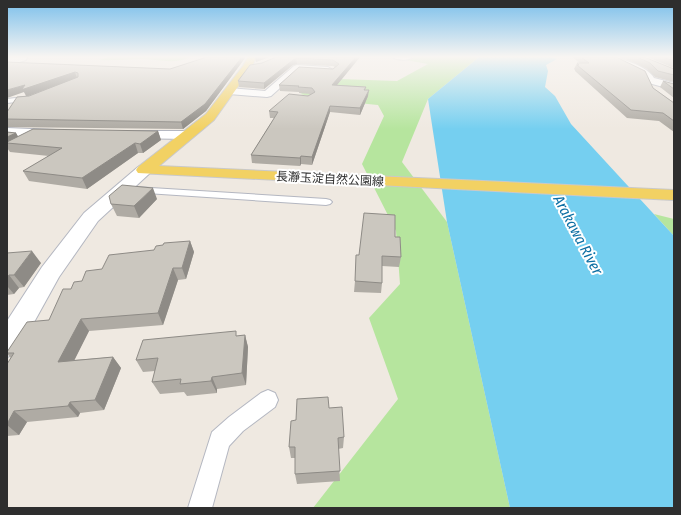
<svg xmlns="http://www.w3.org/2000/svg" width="681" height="515" viewBox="0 0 681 515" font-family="'Fira Sans Condensed','Noto Sans JP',sans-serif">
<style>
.green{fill:#b6e59e}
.water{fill:#75cff0}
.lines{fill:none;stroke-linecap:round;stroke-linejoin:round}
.service-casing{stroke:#b4b7c1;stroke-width:2}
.minor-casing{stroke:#b4b7c1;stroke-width:2}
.tertiary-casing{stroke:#b4b7c1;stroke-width:2}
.primary-casing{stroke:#c9c9c9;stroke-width:2}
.service{fill:#fff;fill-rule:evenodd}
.minor{fill:#fff;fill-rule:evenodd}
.tertiary{fill:#fff;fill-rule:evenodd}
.primary{fill:#f2d163;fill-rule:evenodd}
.wall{fill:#afaba4}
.shaded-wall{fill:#8e8b86}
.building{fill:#cbc7bf;stroke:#8e8b86}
.labels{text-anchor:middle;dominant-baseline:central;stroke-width:4;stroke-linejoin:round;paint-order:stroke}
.far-street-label{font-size:12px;fill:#2e2e2e;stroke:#fff}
.water-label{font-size:15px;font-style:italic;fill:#0d6fa3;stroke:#fff}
</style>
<rect width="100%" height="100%" fill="#efe9e1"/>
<path class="green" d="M108,57h82c-14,8 -34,2 -49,2 -14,0 -27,2 -41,1z
M389,57h88l1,1 -50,41 -26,63 45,60 63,286h-197l85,-109 -29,-81 31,-34 -4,-53 -34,-67 22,-48 -6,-11 -51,-5 -27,-6 39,-15 58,2 31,-17z
M654,214l20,5v17z"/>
<path class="water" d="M477,57h75l5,2 -11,6 2,6 -3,16 10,9 16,28 103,112v272h-164l-63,-286 -19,-123 50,-41z"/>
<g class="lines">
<g class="service-casing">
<path id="service" d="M393,57h17l2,1c-5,3 -16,2 -19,-1z
M33,96h3v4l-29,3v-4z
M135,187l191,12 4,1 2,2 -2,2 -4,1 -195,-13 -2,-2z
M268,390l7,3 3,7 -3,7 -32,24 -14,15 -17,62h-24l24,-76 17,-15 32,-24z"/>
</g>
<g class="minor-casing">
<path id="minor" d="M7,57h19l1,1 -1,2 -19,6z
M607,57c11,-1 42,10 47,21l20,5v7l-29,-8 -2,-6z
M297,65l31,2 5,3 -5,3 -29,-2 -28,25 -4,1 -38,-3 -5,-3 5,-3 36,3 29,-25z
M7,128l49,2 5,1 2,3 -2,3 -5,1 -49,-2z
M131,131h56l5,1 2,3 -2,3 -5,1 -61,-1 -2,-3 2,-3z"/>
</g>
<g class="tertiary-casing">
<path id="tertiary" d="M144,165l6,2 2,3 -2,3 -52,48 -39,56 -42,76 -10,4v-36l35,-54 42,-54 54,-46z"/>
</g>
<g class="primary-casing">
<path id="primary" d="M248,57h8l-4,10 -38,53 -55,46 515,24v10l-536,-27 -2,-3 2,-3 68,-53 37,-48z"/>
</g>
<use href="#service" class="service"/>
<use href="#minor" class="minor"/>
<use href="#tertiary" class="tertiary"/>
<use href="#primary" class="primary"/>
</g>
<path class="wall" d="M207,57h38v1l-39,53 -23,18 -176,-2v-15l22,-16 38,-15 -39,15 -4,-4 -17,-30 163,7z
M276,57h84l-23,28 29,2 -1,3 3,6 -8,19 -30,-3 -18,53 -11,-1 -1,2 -48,-3 -1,-8 23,-37h-4l-1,-7 42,-17 -12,-1v-1l-19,-1 -1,-6 54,-16 2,-2 -2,-1 -36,-2 -4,1 -29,24 -25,-2 -1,-6 24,-18z
M572,57h72l30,12v13l-19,-5 -8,-8 -14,-7 -14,-5h-3l37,31 21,15v29l-15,-11 -32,-3 -52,-47v-1l-1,-1 3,-6h3z
M647,57h27v11z
M663,81l11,3v14l-14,-11z
M158,131l3,9 -18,13h-5l-51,36 -58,-8 -6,-10 26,-15 -39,-4 -3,-4v-16l9,1 2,4z
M157,199l-18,19 -22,-2 -6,-12z
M395,237l6,20 -2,10 -17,-1v17l-1,10 -27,-1 1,-11 4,-26z
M190,241l4,11 -8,27 -8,1 -15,45 -74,6 -15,29 39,-3 8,11 -17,42 -24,3 -2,4 -51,5 -8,13 -12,1v-72l4,-6 -4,-4v-2l42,-32 22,-31 11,-8 20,-12 52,-19z
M7,253l34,10 -17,24 -5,1 -5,6 -7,1z
M245,335l3,12 -2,38 -29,4v4l-30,3 -3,-4 -24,2 -8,-12 3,-11 -12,1 -7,-12 102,-24z
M329,408l15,29 -1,11 -5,1 2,32 -43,3 -2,-10v-16h-4l-2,-11 7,-27z"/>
<path class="shaded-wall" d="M242,57h3v1l-39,53 -23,18 -2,-7z
M255,57h15l-14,5z
M356,57h4l-28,34v-6z
M296,58l1,6 -4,1 -29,24v-6l29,-23z
M75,72l2,6 -49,18h-2l-2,-4 -17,6v-8l18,-5z
M369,90l-1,6 -8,19v-7z
M330,106v6l-18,53v-8z
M158,131l3,9 -18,13 -3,-9z
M16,133l3,5 -12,5v-6z
M135,143l3,10 -51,36 -5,-11z
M301,156v8l-1,2v-8z
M153,188l4,11 -18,19 -5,-12z
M190,241l4,11 -8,27 -4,-11z
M32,251l9,12 -17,24 -10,-12z
M173,268l5,12 -15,45 -5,-12z
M9,275l10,13 -5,6 -7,-8v-8z
M81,319l8,12 -21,42 -10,-11z
M245,335l3,12 -2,38 -4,-12z
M113,357l8,11 -17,42 -9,-10z
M212,377l5,12v4l-6,-12z
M70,402l10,11 -2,4 -10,-11z
M14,411l13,11 -8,13 -12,-10v-1z"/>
<path class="building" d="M207,57h35l-37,47 -24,18 -174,-3v-7l10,-15 12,-1 49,-19v-4l-3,-1 -51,17h-2l3,-4 -18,5v-28l163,7z
M276,57h80l-24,28 34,2 -2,3h5l-9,18 -30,-2 -18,51 -11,-1 -1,2 -49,-3 27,-43 -9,-1 20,-17 19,2 7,-4 -3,-4 -14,-1 1,-1 -20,-1 20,-18 34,2 6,-5 -6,-4 -37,-2 -3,2 -29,23 -26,-2 12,-16 12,-2z
M581,57h35l29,14 8,17 21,15v18l-11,-8 -32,-3 -54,-45h2l-2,-2h12z
M637,57h7l30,12v6l-16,-4 -8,-8z
M663,57h11v4z
M663,81l11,3v5z
M33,129l125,2 -18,13 -5,-1 -53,35 -59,-7 39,-23 -55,-5v-1z
M7,132l9,1 -9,4z
M122,185l31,3 -19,18 -23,-2 -2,-8z
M364,213l31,2v22h5l1,20 -19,-1v27l-27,-2 1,-26h3z
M190,241l-8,27h-9l-15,45 -77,6 -23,43 55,-5 -18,43 -25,2 -2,4 -54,5 -7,13v-60l7,-11h-7v-1l20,-30 22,-2 14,-31h8l3,-7 8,-1 4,-10 16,-2 7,-14 45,-5 2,-4 7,-1 1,-2z
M32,251l-18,24h-5l-2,3v-25z
M236,331v5l9,-1 -3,38 -30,4 -1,4 -31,3 1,-5 -29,3 6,-24 -22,2 7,-20z
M328,397l1,11 13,-1 2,30 -6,1 2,33 -45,3v-27h-6l2,-26 5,-1 1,-21z"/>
<linearGradient id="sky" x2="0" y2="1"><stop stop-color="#7abfeb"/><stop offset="0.44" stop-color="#f8f5f2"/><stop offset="1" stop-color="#f8f5f2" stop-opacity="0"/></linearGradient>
<rect width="681" height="129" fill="url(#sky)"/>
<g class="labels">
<g class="far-street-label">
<text transform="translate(330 179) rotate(3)">長瀞玉淀自然公園線</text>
</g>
<g class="water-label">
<text transform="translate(578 235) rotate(62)">Arakawa River</text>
</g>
</g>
<rect width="681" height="515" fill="none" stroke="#2e2e2e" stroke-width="16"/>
</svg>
